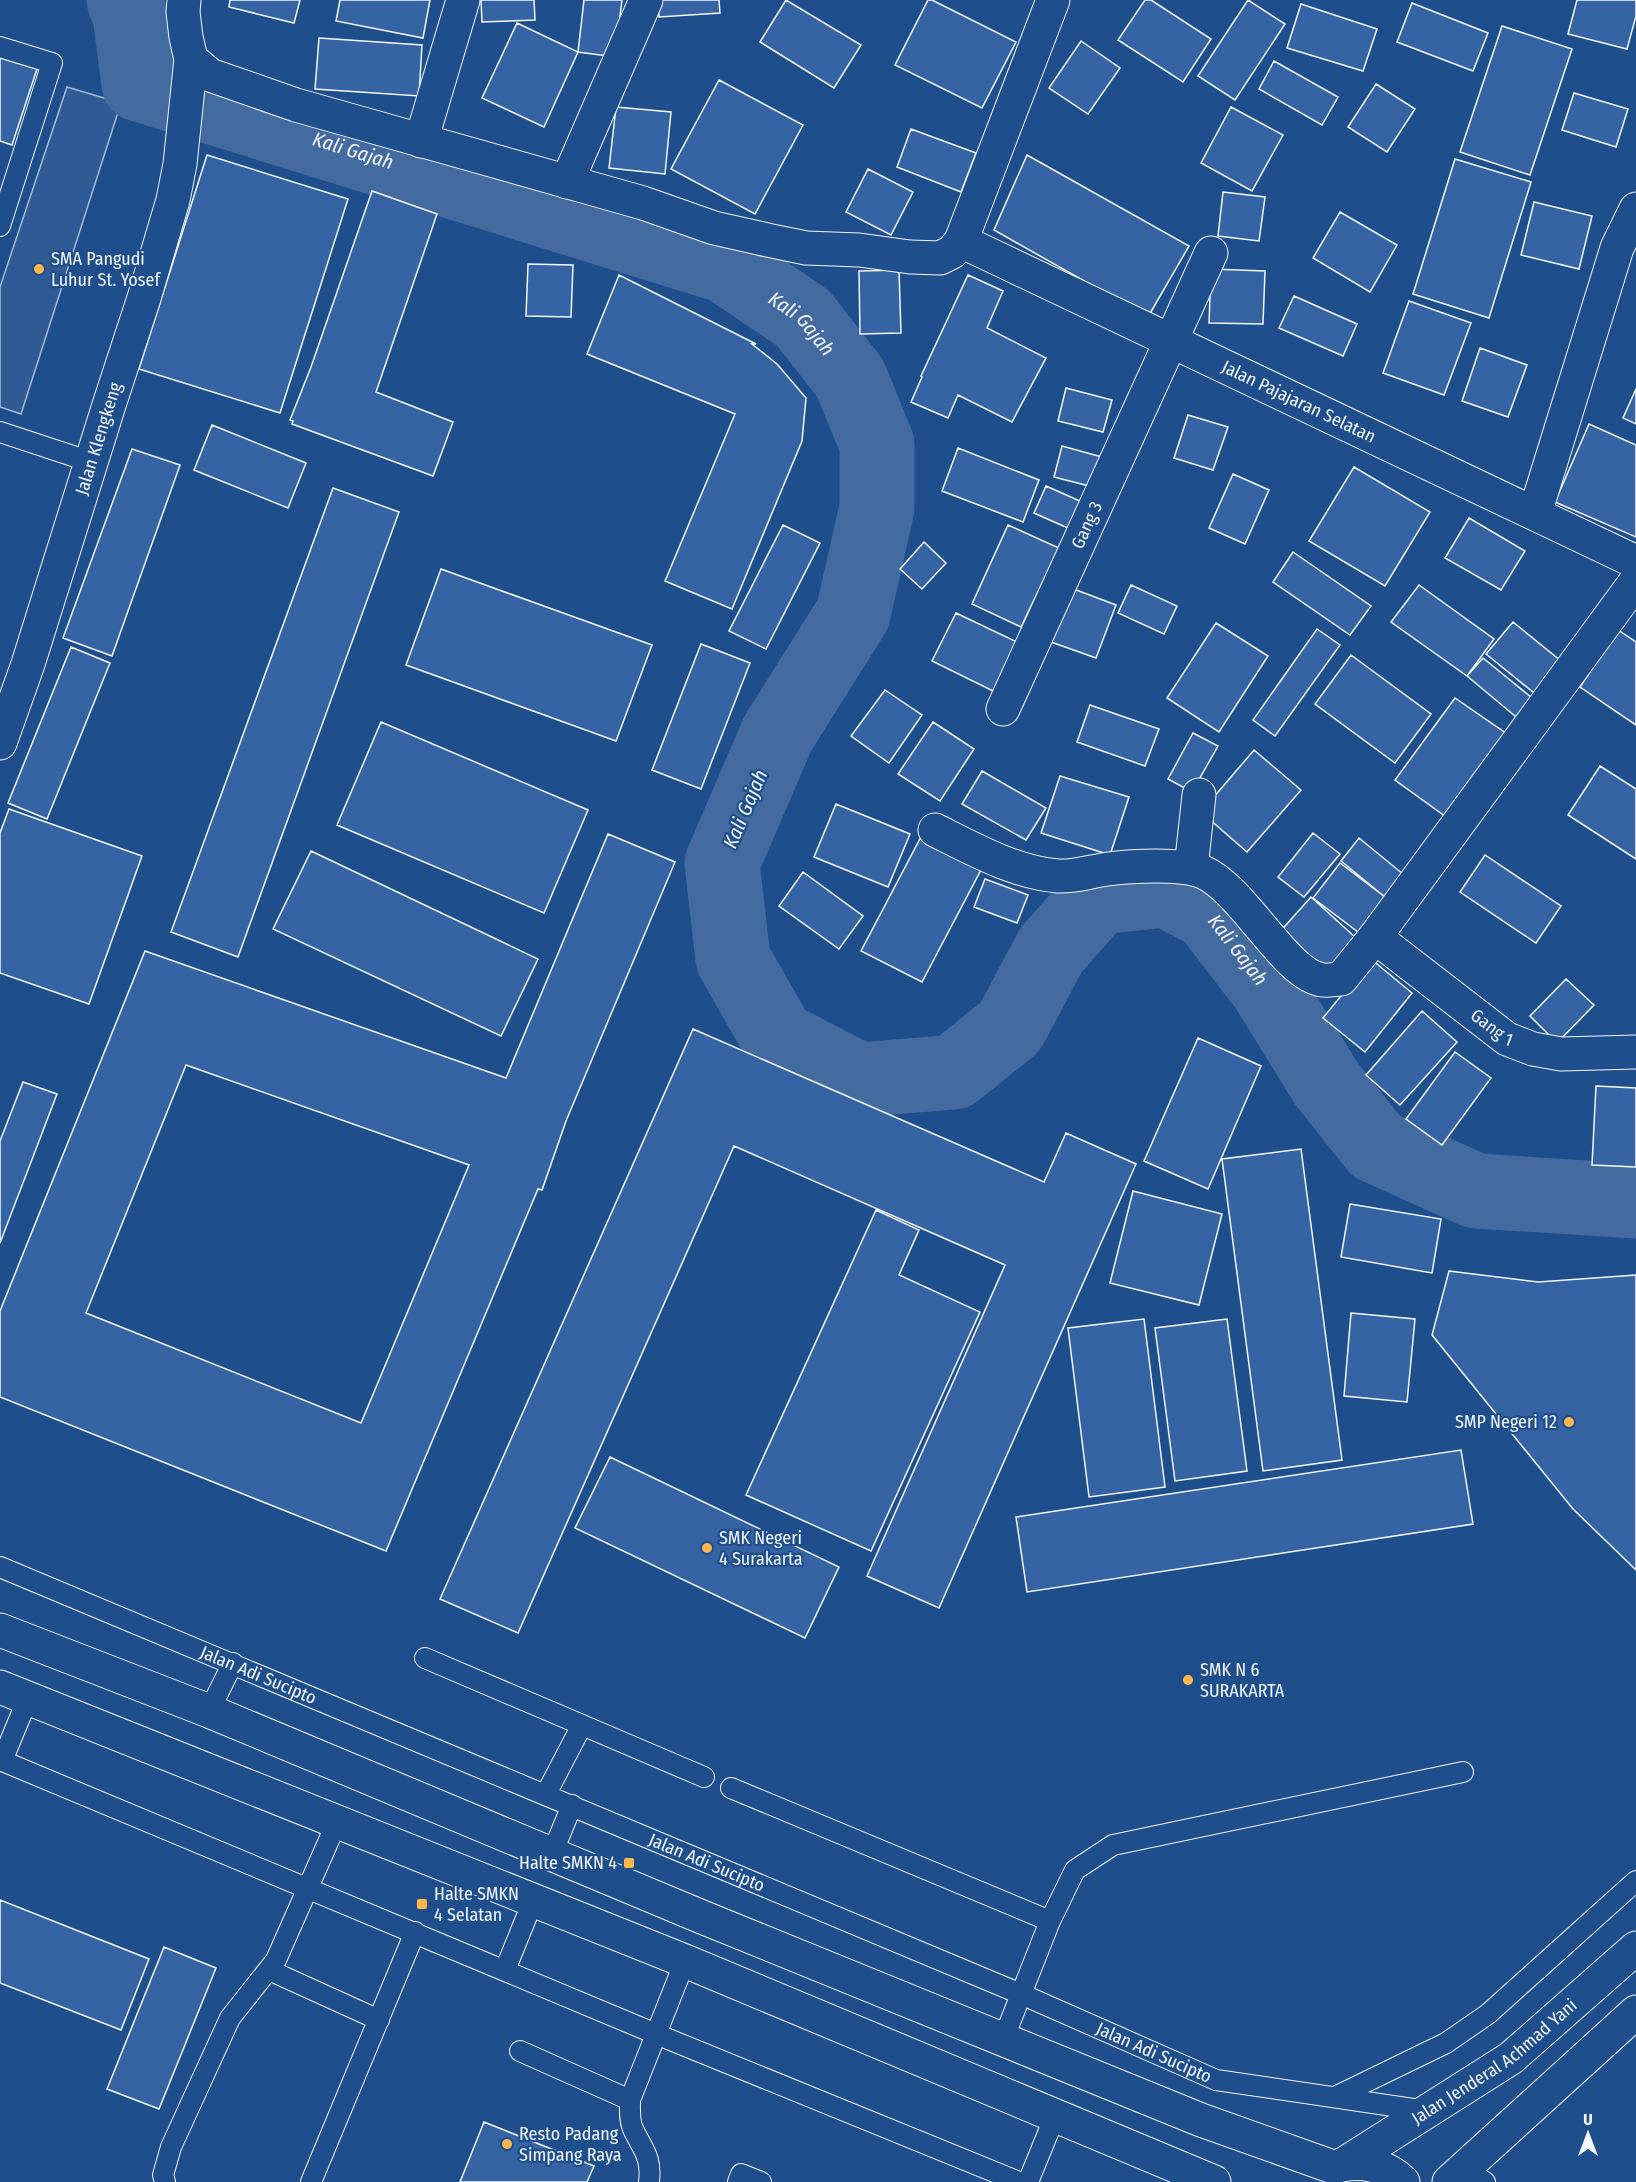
<svg xmlns="http://www.w3.org/2000/svg" width="1636" height="2182" viewBox="0 0 1636 2182" font-family="'Fira Sans Condensed',sans-serif">
<style>
.built{fill:#305b95;stroke:#a8bbd7;stroke-width:1.5}
.lines{fill:none;stroke-linecap:round;stroke-linejoin:round}
.river{stroke:#446ba0;stroke-width:75}
.building{fill:#3563a3;stroke:#f2f6ff;stroke-width:1.5;fill-rule:evenodd}
.lane-casing{stroke:#f2f6ff;stroke-width:22}
.street-casing{stroke:#f2f6ff;stroke-width:35}
.highway-casing{stroke:#f2f6ff;stroke-width:35}
.lane{stroke:#1f4e8c;stroke-width:20}
.street{stroke:#1f4e8c;stroke-width:33}
.highway{stroke:#1f4e8c;stroke-width:33}
.poi-dot{fill:#ffb74d;stroke:#1f4e8c;stroke-width:2}
.labels{text-anchor:middle;dominant-baseline:central;stroke-width:4.5;stroke-linejoin:round;paint-order:stroke}
.poi-label{font-size:18px;fill:#f2f6ff;stroke:#1f4e8c;text-anchor:start}
.street-label{font-size:18px;fill:#f2f6ff;stroke:#1f4e8c}
.water-label{font-size:20px;font-style:italic;fill:#f2f6ff;stroke:#1f4e8c}
</style>
<rect width="100%" height="100%" fill="#1f4e8c"/>
<path class="built" d="M67,87l54,16 -100,311 -21,-7v-120z"/>
<g class="lines">
<path class="river" id="s1" d="M124,0l6,15 9,69 587,182 77,52 47,60 27,66v64l-24,106 -75,119 -56,130 11,96 45,79 81,42 95,-8 56,-45 41,-77 47,-53 68,-7 43,22 59,77 58,94 50,63 100,45 160,10"/>
</g>
<path class="building" d="M230,0h70l-6,23 -65,-16z
M340,0h90l-7,38 -87,-17z
M481,0h53l1,20 -53,2z
M584,0h38l-7,57 -37,-5z
M658,0h61l1,13 -61,4z
M786,0l75,45 -27,43 -74,-46z
M928,0h4l84,42 -34,66 -87,-43z
M1145,0h6l60,39 -28,43 -65,-42z
M1248,0l37,24 -50,76 -37,-24z
M1577,0h59v16l-9,33 -59,-15z
M1412,3l76,30 -15,38 -76,-29z
M1301,4l76,25 -14,42 -76,-23z
M517,23l61,29 -34,75 -62,-29z
M1502,26l70,23 -42,126 -70,-23z
M319,38l103,7 -3,51 -104,-7z
M1081,41l39,27 -32,46 -39,-26z
M0,58l37,11 -25,76 -12,-4z
M1274,61l64,36 -16,28 -63,-36z
M719,80l84,45 -48,89 -84,-45z
M1376,84l39,25 -28,43 -39,-25z
M1574,93l54,16 -12,38 -54,-17z
M616,107l55,5 -6,62 -56,-6z
M1231,107l52,28 -31,56 -51,-28z
M911,129l65,24 -15,39 -64,-25z
M207,155l141,44 -68,214 -141,-44z
M1027,155l162,91 -41,71 -154,-87z
M1455,159l76,23 -42,136 -76,-24z
M868,169l45,23 -22,43 -45,-23z
M372,191l65,23 -61,178 77,30 -20,54 -141,-52 1,-3 -3,-1 21,-53z
M1223,192l42,5 -6,44 -41,-5z
M1534,202l58,14 -13,53 -58,-14z
M1340,212l57,33 -27,47 -57,-34z
M528,264l45,1 -2,52 -45,-1z
M1211,269l54,2 -2,53 -54,-1z
M899,270l2,63 -41,1 -1,-63z
M619,275l137,69h-4l25,20 29,34 -4,43 -70,168 -67,-28 70,-167 -148,-60z
M968,275l35,16 -16,37 59,30 -34,64 -54,-27 -10,23 -37,-16 11,-25 -1,-1z
M1294,296l63,28 -14,32 -64,-28z
M1409,301l62,22 -27,72 -61,-22z
M1480,348l47,17 -19,52 -46,-16z
M1066,388l46,12 -9,32 -45,-11z
M1636,389v35l-13,-6z
M1188,415l40,12 -15,43 -39,-12z
M1589,424l47,21v92l-81,-35z
M212,425l94,38 -18,45 -94,-38z
M1062,446l40,11 -9,30 -39,-10z
M958,448l81,32 -16,42 -81,-31z
M132,449l48,16 -68,191 -49,-18z
M1354,467l76,45 -45,74 -76,-45z
M1233,474l36,16 -24,54 -36,-16z
M1046,486l45,20 -12,27 -45,-20z
M333,488l66,24 -161,445 -67,-25z
M1469,518l56,33 -24,39 -56,-32z
M783,525l37,18 -54,106 -37,-18z
M1008,525l51,23 -38,79 -49,-23z
M924,542l22,21 -24,26 -22,-20z
M1293,552l78,54 -21,29 -77,-53z
M441,569l211,76 -36,96 -210,-76z
M1131,585l46,21 -13,28 -46,-21z
M1419,585l75,54 -27,37 -76,-54z
M1071,588l45,17 -20,53 -45,-16z
M956,613l61,29 -24,49 -61,-30z
M1513,622l53,43 -27,32 -53,-43z
M1216,623l52,33 -49,76 -52,-34z
M1317,629l23,16 -65,91 -22,-16z
M1618,630l18,12v83l-56,-38z
M701,644l49,19 -49,126 -49,-19z
M71,647l39,16 -63,156 -39,-16z
M1351,655l80,59 -36,49 -80,-59z
M1483,658l54,44 -16,19 -54,-45z
M885,690l37,25 -33,48 -38,-27z
M1455,698l55,38 -61,83 -54,-39z
M1090,705l69,24 -14,37 -68,-24z
M381,722l207,88 -44,103 -207,-88z
M933,722l41,27 -34,52 -42,-27z
M1193,733l25,13 -26,46 -24,-13z
M1254,750l47,40 -54,62 -46,-40z
M1600,766l36,23v70l-68,-44z
M982,771l64,37 -20,32 -64,-36z
M1060,776l69,21 -19,58 -69,-22z
M836,804l74,30 -22,53 -74,-30z
M9,809l133,47 -53,148 -89,-31v-140z
M1313,833l27,21 -36,43 -26,-20z
M608,834l67,28 -109,259 -24,69 -4,-1 -152,362 -386,-154v-86l145,-360 361,127zM186,1065l283,100 -108,258 -275,-110z
M922,835l61,31 -61,116 -61,-31z
M1359,838l44,36 -18,23 -44,-36z
M311,851l227,108 -37,77 -228,-107z
M1485,855l76,51 -25,37 -76,-51z
M1340,863l45,34 -27,35 -45,-34z
M803,872l60,44 -24,33 -60,-43z
M985,879l43,16 -11,28 -43,-16z
M1311,897l45,41 -34,37 -45,-40z
M1371,959l41,34 -47,59 -42,-34z
M1566,979l28,26 -37,38 -27,-27z
M1422,1011l35,31 -57,63 -34,-30z
M693,1029l351,153 22,-49 70,31 -197,444 -72,-32 138,-311 -271,-119 -216,487 -78,-34z
M1198,1038l63,28 -53,123 -64,-28z
M1455,1052l36,26 -49,67 -36,-26z
M23,1082l34,12 -57,149v-102z
M1596,1086l40,2v79l-44,-2z
M1301,1149l41,311 -79,11 -41,-312z
M1133,1191l89,23 -23,91 -89,-22z
M1350,1204l91,15 -9,54 -91,-16z
M876,1210l43,20 -20,45 81,37 -109,239 -125,-56z
M1449,1271l89,11 98,-7v295l-63,-61 -141,-174z
M1351,1313l64,6 -8,83 -63,-6z
M1144,1319l21,168 -76,10 -21,-169z
M1227,1319l20,152 -72,10 -20,-153z
M1461,1450l12,74 -446,68 -11,-75z
M610,1457l229,110 -34,71 -230,-110z
M0,1900l149,59 -28,71 -121,-47z
M164,1947l52,21 -57,141 -52,-20z
M484,2122l110,44 -7,16h-127z"/>
<g class="lines">
<g class="lane-casing">
<g id="lane">
<path d="M0,47l52,16 -52,163"/>
<path d="M0,432l91,30"/>
<path id="s2" d="M0,1567l1021,427 195,86 211,31"/>
<path d="M425,1658l279,119"/>
<path d="M209,1711l24,-48"/>
<path d="M0,1760l656,274 363,148"/>
<path d="M2,1761l26,-63"/>
<path d="M731,1788l319,133"/>
<path d="M546,1794l36,-69"/>
<path d="M552,1854l20,-49"/>
<path d="M269,1970l110,50"/>
<path d="M505,1970l28,-69"/>
<path d="M1003,2040l47,-119 25,-51 38,-25 350,-73"/>
<path d="M520,2051l110,49"/>
<path d="M1335,2097l111,-54 42,-29 148,-133"/>
<path d="M1464,2169l21,13"/>
<path d="M165,2182l-2,-7 8,-28 59,-129 46,-58 61,-138"/>
<path d="M311,2182l104,-250"/>
<path d="M649,2182c3,-25 -6,-32 -16,-53 -4,-9 -3,-19 -3,-29l55,-139"/>
<path d="M738,2182l3,-8 20,8"/>
<path d="M1028,2182l27,-66"/>
</g>
</g>
<g class="street-casing">
<g id="street">
<path d="M191,59l19,16 86,30 347,98 71,25 58,13 34,7 53,2 51,7 30,1 12,-6 9,-11 92,-241"/>
<path d="M421,141l42,-141"/>
<path d="M567,182l79,-182"/>
<path id="s3" d="M961,241l675,321"/>
<path d="M1535,513l82,-265 19,-39"/>
<path id="s4" d="M1003,709l208,-456"/>
<path id="s5" d="M0,743l28,-79 81,-259 35,-107 29,-98 7,-36 11,-105 -5,-22 -3,-25 1,-12"/>
<path d="M935,830c38,19 81,43 123,46 17,1 34,-5 50,-7 23,-3 73,-6 95,3 41,18 83,104 120,108 6,1 12,-1 18,-1l34,-42 261,-356"/>
<path d="M1191,868l8,-73"/>
<path id="s6" d="M1375,937l132,102 26,10 28,5 75,-2"/>
</g>
</g>
<g class="highway-casing">
<g id="highway">
<path d="M0,1630l209,81 493,206 499,203 132,47"/>
<path d="M0,1687l685,274 529,221"/>
<path id="s7" d="M1344,2164l167,-106 125,-110"/>
<path d="M1338,2166c22,-6 48,-1 65,16"/>
<path d="M1449,2182l187,-170"/>
</g>
</g>
<use href="#lane" class="lane"/>
<use href="#street" class="street"/>
<use href="#highway" class="highway"/>
</g>
<g class="poi-dot">
<circle cx="39" cy="269" r="6"/>
<circle cx="1569" cy="1422" r="6"/>
<circle cx="707" cy="1548" r="6"/>
<circle cx="1188" cy="1680" r="6"/>
<rect x="623" y="1857" width="12" height="12" rx="3"/>
<rect x="416" y="1898" width="12" height="12" rx="3"/>
<circle cx="507" cy="2144" r="6"/>
</g>
<g class="labels">
<g class="poi-label">
<text x="51" y="259">SMA Pangudi<tspan x="51" dy="21">Luhur St. Yosef</tspan></text>
<text x="1557" y="1422" text-anchor="end">SMP Negeri 12</text>
<text x="719" y="1538">SMK Negeri<tspan x="719" dy="21">4 Surakarta</tspan></text>
<text x="1200" y="1670">SMK N 6<tspan x="1200" dy="21">SURAKARTA</tspan></text>
<text x="617" y="1863" text-anchor="end">Halte SMKN 4</text>
<text x="434" y="1894">Halte SMKN<tspan x="434" dy="21">4 Selatan</tspan></text>
<text x="519" y="2134">Resto Padang<tspan x="519" dy="21">Simpang Raya</tspan></text>
</g>
<g class="street-label">
<text stroke="none"><textPath href="#s3" startOffset="374">Jalan Pajajaran Selatan</textPath></text>
<text stroke="none"><textPath href="#s5" startOffset="320">Jalan Klengkeng</textPath></text>
<text stroke="none"><textPath href="#s4" startOffset="202">Gang 3</textPath></text>
<text stroke="none"><textPath href="#s6" startOffset="148">Gang 1</textPath></text>
<text stroke="none"><textPath href="#s2" startOffset="280">Jalan Adi Sucipto</textPath></text>
<text stroke="none"><textPath href="#s2" startOffset="766">Jalan Adi Sucipto</textPath></text>
<text stroke="none"><textPath href="#s2" startOffset="1252">Jalan Adi Sucipto</textPath></text>
<text stroke="none"><textPath href="#s7" startOffset="182">Jalan Jenderal Achmad Yani</textPath></text>
</g>
<g class="water-label">
<text stroke="none"><textPath href="#s1" startOffset="310">Kali Gajah</textPath></text>
<text stroke="none"><textPath href="#s1" startOffset="796">Kali Gajah</textPath></text>
<text transform="translate(745 809) rotate(-67)">Kali Gajah</text>
<text stroke="none"><textPath href="#s1" startOffset="2164">Kali Gajah</textPath></text>
</g>
</g>
<g transform="translate(1588 2134)" stroke="#1f4e8c" stroke-width="4.5" paint-order="stroke">
<path d="M0-4.5L10 22L0 15L-10 22Z" fill="#f2f6ff"/>
<text y="-9" font-size="16" font-weight="bold" text-anchor="middle" fill="#f2f6ff">U</text>
</g>
</svg>
